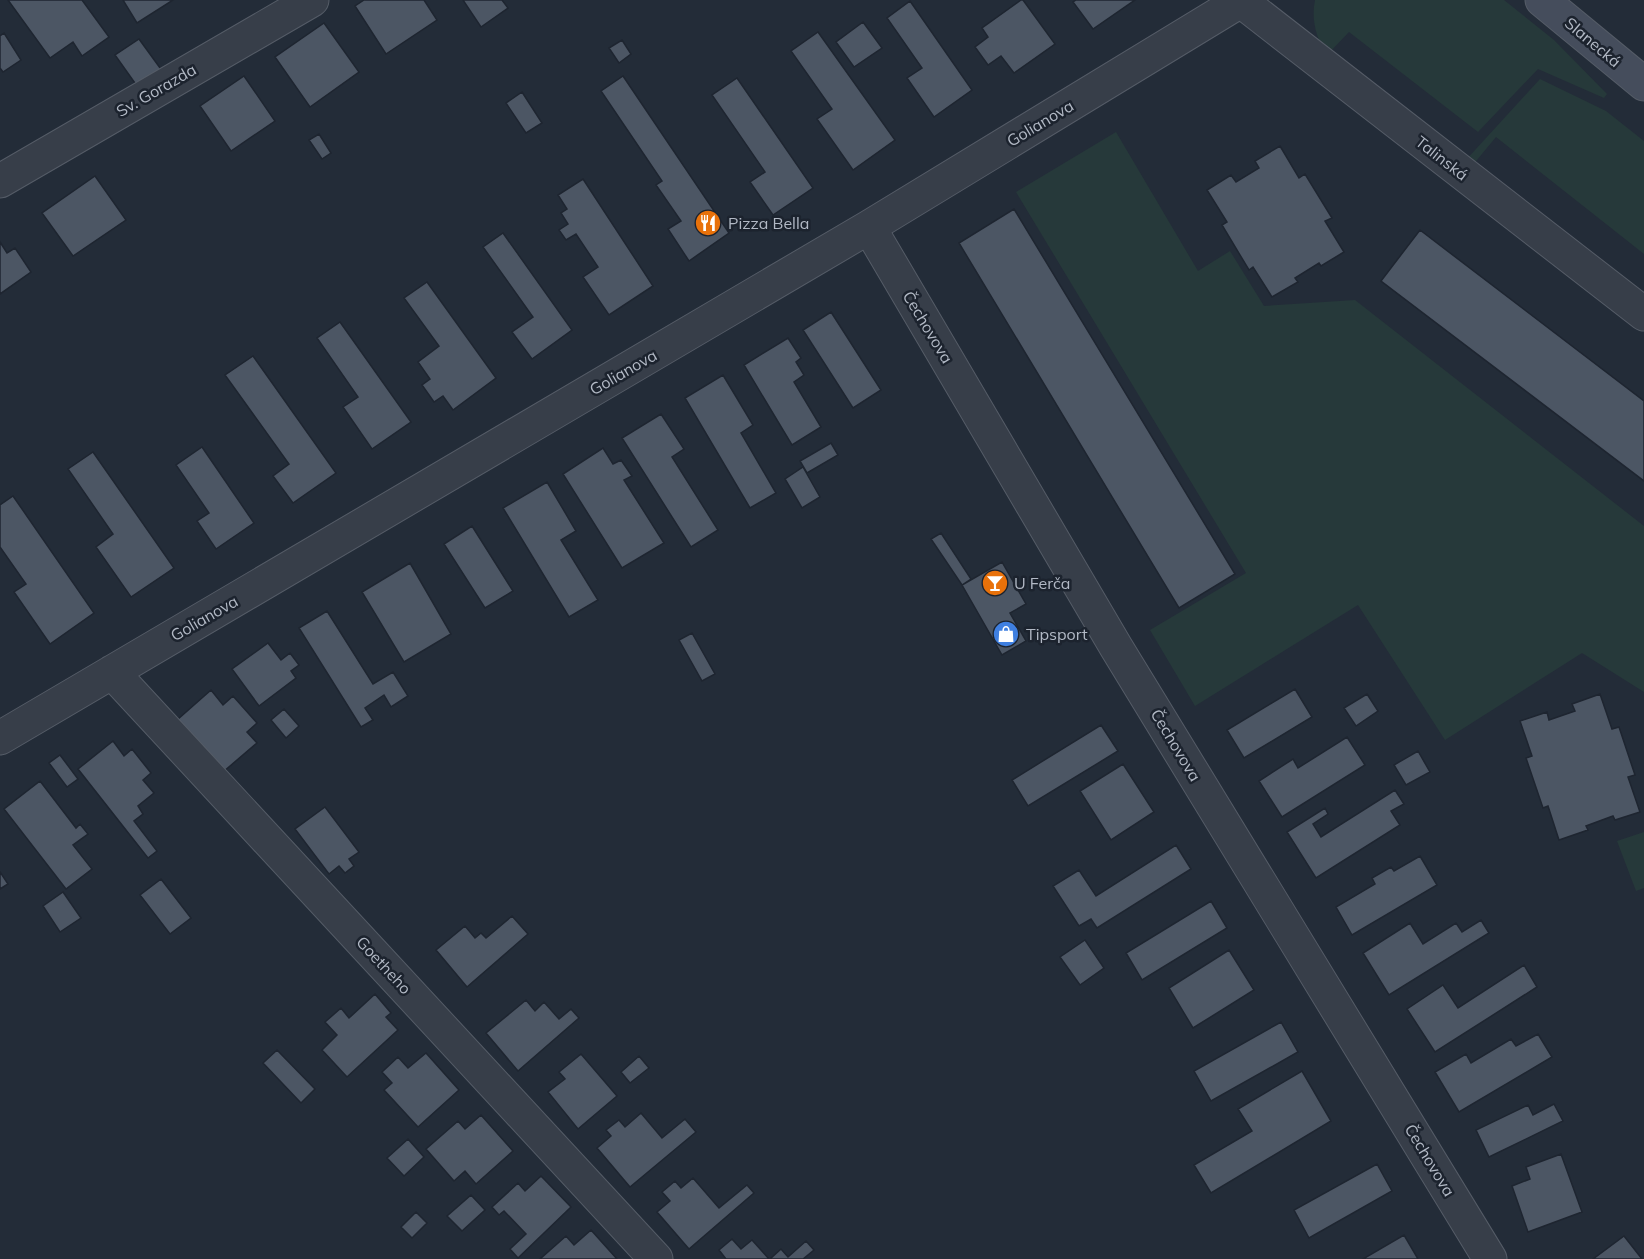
<svg xmlns="http://www.w3.org/2000/svg" width="1644" height="1259" viewBox="0 0 1644 1259" font-family="Mulish,sans-serif">
<style>
.green{fill:#26393a}
.building{fill:#4c5664;stroke:#1e2530;stroke-width:1.5}
.lines{fill:none;stroke-linecap:round;stroke-linejoin:round}
.street-casing{stroke:#555c67;stroke-width:35}
.secondary-casing{stroke:#555c67;stroke-width:35}
.street{stroke:#373e49;stroke-width:33}
.secondary{stroke:#454d5c;stroke-width:33}
.labels{text-anchor:middle;dominant-baseline:central;stroke-width:5;stroke-linejoin:round;paint-order:stroke}
.street-label{font-size:16px;fill:#b2b9c5;stroke:#1c232e}
.poi-label{font-size:16px;fill:#b2b9c5;stroke:#1c232e;text-anchor:start}
</style>
<rect width="100%" height="100%" fill="#232c38"/>
<path class="green" d="M1315,0h189l50,40 53,54 -3,4 -66,-29 -60,63 -129,-100 -22,23c-11,-17 -16,-35 -12,-55z
M1540,79l66,32 38,30v113l-148,-117 -24,29 -7,-5z
M1116,132l82,139 32,-20 34,55 91,-6 289,226v166l-62,-39 -137,87 -87,-135 -163,101 -45,-76 96,-57 -230,-381z
M1644,832v56l-8,3 -19,-50z"/>
<path class="building" d="M8,0h74l27,37 -27,19 -9,-14 -23,16z
M123,0h50l-36,23z
M364,0h60l13,20 -51,34 -31,-48z
M463,0h39l6,8 -27,19z
M1021,0h2l32,44 -41,29 -13,-17 -13,9 -13,-18 13,-10 -6,-9z
M1076,0h59l-42,29 -20,-27z
M910,1l62,89 -38,27 -27,-39 15,-10 -35,-50z
M863,22l19,26 -28,19 -18,-25z
M324,23l35,49 -49,35 -35,-50z
M818,32l77,108 -42,30 -36,-51 15,-10 -41,-58z
M4,33l17,27 -18,12 -3,-4v-32z
M139,39l24,33 -26,14 -22,-31z
M622,40l9,14 -12,9 -10,-15z
M244,76l31,45 -44,30 -31,-45z
M623,76l106,157 -40,28 -21,-32 13,-8 -25,-36 6,-4 -61,-90z
M737,78l76,110 -40,27 -23,-33 15,-10 -53,-77z
M522,92l20,31 -16,10 -20,-30z
M319,134l12,19 -9,6 -13,-19z
M1280,146l19,32 6,-4 27,44 -7,3 19,31 -23,14 -2,-3 -24,15 3,4 -26,15 -19,-30 -4,3 -27,-45 5,-3 -20,-32 24,-15 5,7 23,-14 -4,-7z
M95,176l31,44 -53,36 -31,-43z
M583,179l70,107 -44,29 -26,-38 15,-10 -22,-33 -10,6 -7,-10 9,-6 -7,-11 6,-4 -9,-14z
M1014,209l221,365 -56,34 -220,-365z
M1420,230l224,171v80l-263,-200z
M503,233l69,97 -40,29 -20,-27 21,-15 -50,-70z
M0,242l7,11 8,-5 16,24 -31,22z
M427,282l69,96 -43,32 -10,-14 -9,6 -12,-17 8,-6 -12,-17 21,-16 -35,-48z
M831,312l50,78 -28,18 -50,-78z
M340,322l71,100 -39,27 -29,-42 15,-10 -41,-59z
M788,338l13,20 -5,4 8,13 -10,7 27,45 -29,18 -48,-80z
M253,356l83,117 -43,30 -20,-27 16,-12 -64,-89z
M723,375l30,50 -12,8 35,60 -26,15 -65,-110z
M661,414l23,35 -12,8 46,73 -27,17 -69,-109z
M831,443l7,12 -31,18 -7,-12z
M202,447l52,76 -38,26 -19,-28 12,-8 -33,-48z
M603,448l10,16 8,-4 11,16 -8,4 40,63 -42,25 -59,-94z
M93,452l81,116 -43,29 -35,-50 17,-13 -45,-65z
M803,467l17,30 -18,11 -17,-29z
M547,482l29,49 -15,9 37,60 -29,17 -66,-109z
M13,496l81,117 -44,31 -36,-52 12,-8 -26,-37v-42z
M472,526l41,65 -28,17 -41,-64z
M941,533l30,46 -9,6 -31,-46z
M1002,562l24,42 -16,9 16,28 -24,14 -40,-70z
M410,563l41,71 -47,28 -42,-70z
M327,611l46,73 20,-12 15,24 -17,11 -7,-12 -19,13 8,12 -12,7 -62,-99z
M692,633l23,41 -13,7 -23,-41z
M268,643l13,17 9,-7 9,12 -8,6 5,7 -37,28 -27,-37z
M1295,689l17,28 -68,41 -17,-28z
M211,690l12,15 10,-9 24,27 -10,9 10,11 -34,29 -46,-52z
M1367,694l11,17 -22,15 -12,-18z
M1600,694l12,35 7,-2 16,48 -7,2 12,35 -25,8 -2,-4 -27,10 2,4 -29,10 -11,-34 -5,2 -17,-50 6,-2 -12,-35 27,-9 2,8 26,-9 -3,-7z
M284,709l15,17 -13,12 -15,-18z
M1101,725l17,26 -90,55 -16,-26z
M1347,737l18,28 -83,52 -23,-36 34,-22 5,9z
M113,741l11,15 8,-7 19,24 -8,7 11,13 -16,13 5,8 -9,7 23,30 -9,7 -70,-89z
M1418,751l12,21 -24,13 -12,-20z
M60,755l18,24 -11,8 -18,-24z
M1123,764l31,48 -43,28 -31,-49z
M40,781l36,47 4,-4 8,10 -15,11 19,24 -26,20 -62,-80z
M1395,790l9,14 -13,7 9,14 -84,53 -29,-46 38,-24 3,6 -15,10 8,13z
M325,807l34,45 -10,7 5,7 -9,7 -6,-7 -10,8 -34,-45z
M1176,845l15,24 -94,59 -6,-9 -12,7 -26,-40 26,-16 17,26z
M1420,856l17,29 -85,50 -16,-28 39,-23 -3,-6 19,-11 3,4z
M0,872l8,12 -8,5z
M161,879l30,39 -21,16 -30,-39z
M63,892l18,26 -21,14 -17,-26z
M1211,901l16,27 -85,52 -16,-27z
M512,916l16,18 -61,53 -31,-37 29,-24 10,12 6,-5 5,5z
M1481,920l8,13 -100,62 -26,-42 47,-30 13,21 33,-21 6,9z
M1085,940l19,28 -24,17 -20,-28z
M1229,950l25,40 -61,38 -24,-40z
M1524,965l13,22 -102,65 -28,-43 36,-24 15,23z
M375,994l16,19 -5,4 12,13 -51,47 -25,-27 15,-15 -12,-13 16,-14 8,10z
M526,1000l9,11 9,-9 15,17 12,-10 8,9 -61,53 -32,-38z
M1281,1022l17,30 -87,49 -17,-30z
M1538,1034l14,23 -93,55 -24,-40 31,-18 5,9 40,-24 5,7z
M277,1050l38,39 -14,14 -38,-40z
M426,1053l33,37 -41,37 -34,-37 8,-7 -10,-11 16,-15 10,11z
M581,1054l36,42 -39,33 -30,-37 17,-13 -6,-7z
M639,1056l10,12 -19,15 -9,-11z
M1302,1071l29,50 -120,72 -17,-28 58,-34 -14,-22z
M1554,1104l9,17 -74,36 -13,-27 52,-25 5,10z
M641,1113l21,25 23,-19 11,13 -66,55 -33,-39 14,-12 -5,-6 13,-10 6,7z
M481,1115l32,36 -37,33 -11,-13 -11,10 -28,-32 32,-28 7,8z
M408,1139l16,18 -20,19 -17,-18z
M1561,1154l21,58 -54,20 -16,-46 18,-7 -4,-12z
M1377,1164l15,27 -83,47 -15,-28z
M541,1176l30,31 -53,51 -8,-9 16,-15 -22,-23 -5,4 -7,-8 26,-24 7,8z
M693,1178l26,30 28,-23 7,8 -65,56 -32,-37 13,-11 -8,-9 13,-11 6,7z
M471,1195l14,15 -23,21 -15,-15z
M416,1212l11,11 -15,15 -11,-11z
M591,1230l26,29h-77l26,-23 8,9z
M1404,1235l14,24h-55z
M1624,1236l18,23h-49z
M732,1239l9,10 11,-9 17,19h-43l-7,-9z
M806,1241l8,9 -11,9h-33l11,-10 7,8z"/>
<g class="lines">
<g class="street-casing">
<path id="street" d="M1241,1l403,313
M0,181l312,-181
M869,227l247,420 374,612
M112,672l544,587
M0,738l869,-511 373,-227"/>
</g>
<g class="secondary-casing">
<path id="secondary" d="M1542,0l102,84"/>
</g>
<use href="#street" class="street"/>
<use href="#secondary" class="secondary"/>
</g>
<defs>
<g id="restaurant-disc" transform="scale(1.35)"><circle r="9.5" fill="#e8710a" stroke="#1c232e"/><path d="M-5-6h1v4h1v-4h1v4h1v-4h1v5L-1.5 .5V6h-2V.5L-5-1ZM5-6V6H3V1.5H1.5Q1.5-4 5-6Z" fill="#fff"/></g>
<g id="bar-disc" transform="scale(1.35)"><circle r="9.5" fill="#e8710a" stroke="#1c232e"/><path d="M-6-5H6L.8 .8V4.5H3.5V6h-7V4.5H-.8V.8Z" fill="#fff"/></g>
<g id="shop-disc" transform="scale(1.35)"><circle r="9.5" fill="#3f7fe0" stroke="#1c232e"/><path d="M-5-2.5h2.3a2.7 3.5 0 0 1 5.4 0H5L5.5 6h-11ZM-1.5-2.5h3a1.5 2.3 0 0 0-3 0Z" fill="#fff"/></g>
</defs>
<g fill-rule="evenodd">
<use href="#restaurant-disc" x="708" y="223"/>
<use href="#bar-disc" x="995" y="583"/>
<use href="#shop-disc" x="1006" y="634"/>
</g>
<g class="labels">
<g class="street-label">
<text transform="translate(1593 42) rotate(40)">Slanecká</text>
<text transform="translate(156 90) rotate(-30)">Sv. Gorazda</text>
<text transform="translate(1040 123) rotate(-31)">Golianova</text>
<text transform="translate(1442 158) rotate(38)">Talinská</text>
<text transform="translate(928 327) rotate(59)">Čechovova</text>
<text transform="translate(623 372) rotate(-30)">Golianova</text>
<text transform="translate(204 618) rotate(-30)">Golianova</text>
<text transform="translate(1176 745) rotate(59)">Čechovova</text>
<text transform="translate(384 965) rotate(47)">Goetheho</text>
<text transform="translate(1430 1160) rotate(59)">Čechovova</text>
</g>
<g class="poi-label">
<text x="728" y="223">Pizza Bella</text>
<text x="1014" y="583">U Ferča</text>
<text x="1026" y="634">Tipsport</text>
</g>
</g>
</svg>
